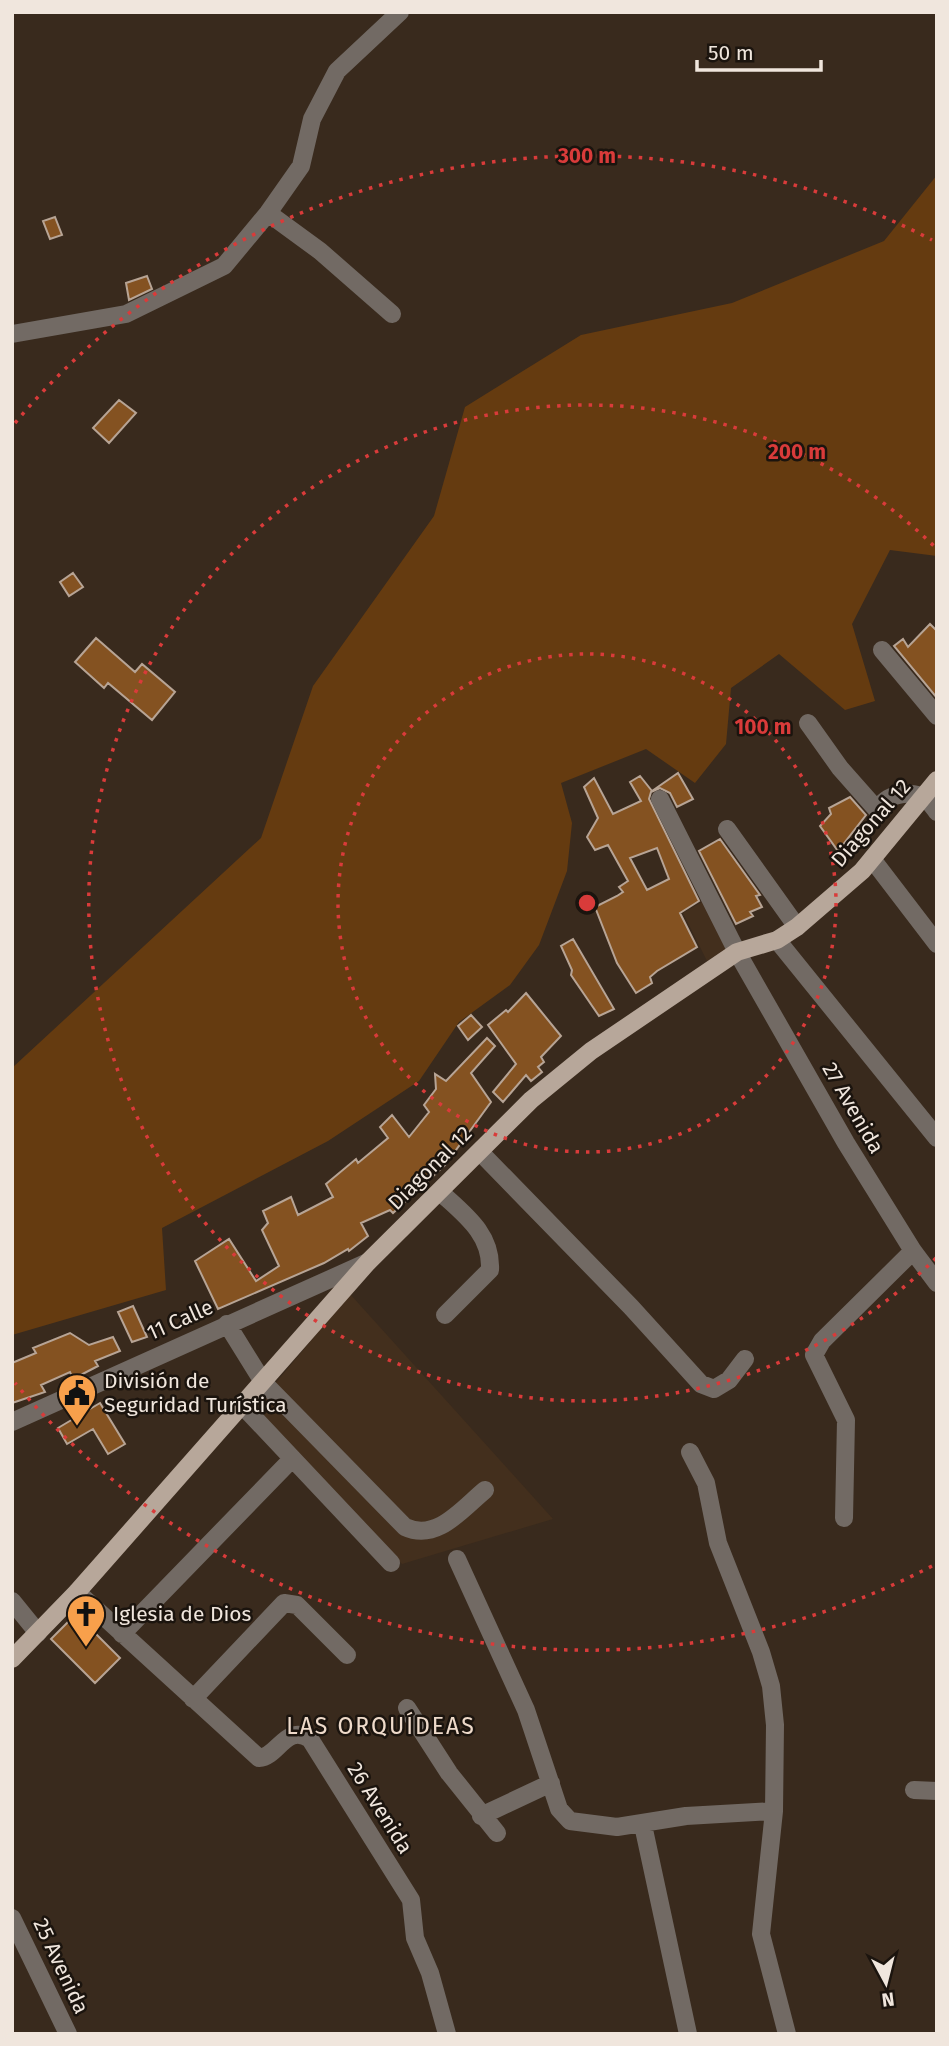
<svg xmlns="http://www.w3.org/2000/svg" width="949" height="2046" viewBox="0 0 949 2046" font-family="'Fira Sans',sans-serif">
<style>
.built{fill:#432f1d}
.green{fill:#653b10}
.building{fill:#845221;stroke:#b7a495;stroke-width:2;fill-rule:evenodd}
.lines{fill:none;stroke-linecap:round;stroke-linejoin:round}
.minor{stroke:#726a64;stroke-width:18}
.major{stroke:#b7a79a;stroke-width:18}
.ring{fill:none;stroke:#d93b3a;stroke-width:3.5;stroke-dasharray:3.5 7}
.labels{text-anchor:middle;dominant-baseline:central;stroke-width:5;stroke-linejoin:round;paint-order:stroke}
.street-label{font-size:21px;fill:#f0e6dd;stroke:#1b140e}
.poi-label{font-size:21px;fill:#f0e6dd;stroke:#1b140e;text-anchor:start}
.neighbourhood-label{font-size:23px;letter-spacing:2px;fill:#eedaca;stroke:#1b140e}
.centre{fill:#d93b3a;stroke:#1b140e;stroke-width:3.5}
.ring-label{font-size:21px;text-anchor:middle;font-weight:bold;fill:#d93b3a;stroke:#1b140e;stroke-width:5;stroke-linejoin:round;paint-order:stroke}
</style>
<rect width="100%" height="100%" fill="#392a1d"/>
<path class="built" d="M702,902l24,47 -19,12 -24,-48z
M350,1294l203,225 -151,45 -148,-155z"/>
<path class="green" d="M937,175v381l-47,-6 -38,74 23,77 -30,9 -66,-56 -48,34 -5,56 -31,39 -49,-34 -85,34 11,40 -5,48 -28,74 -29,40 -51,37 -40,59 -91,60 -166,87 4,62 -154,45v-267l249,-230 52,-152 121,-170 31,-109 116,-72 151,-32 152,-62z"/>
<path class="building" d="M55,217l7,18 -12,4 -7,-18z
M147,276l5,13 -23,11 -3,-17z
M119,400l17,13 -27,30 -16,-15z
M73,573l10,14 -14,9 -9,-14z
M930,624l7,7v67l-43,-52 9,-7 5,8z
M96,638l39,34 7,-8 33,28 -23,28 -44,-37 -4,5 -29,-26z
M678,773l15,26 -16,8 -7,-14 -10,-5 -9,4 -2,7 50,102 -19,12 17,34 -40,24 -7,6 2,6 -16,10 -19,-30 -22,-56 22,-11 6,-4 -4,-5 9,-6 -20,-36 -13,5 -8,-13 11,-19 -14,-31 10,-9 19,36 28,-13 -11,-19 10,-6 12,15zM657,848l12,31 -22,11 -17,-32z
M850,797l16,18 -28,36 -18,-25 11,-12 -2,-6z
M720,839l40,56 -4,1 6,11 -12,5 3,4 -17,8 -37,-73z
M573,939l41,70 -15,7 -28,-41 1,-5 -11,-24z
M526,993l35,43 -20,21 3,5 -6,5 4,5 -11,9 -5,-6 -23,27 -10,-10 23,-28 -28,-39 18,-15 2,2z
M471,1015l11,12 -14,13 -10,-14z
M487,1038l8,8 -24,27 20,29 -46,63 -52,48 -3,-3 -29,13 7,13 -19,15 -1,-2 -24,14 -106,46 -23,-48 34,-22 27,42 23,-15 -17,-36 6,-7 -5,-12 28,-14 7,18 35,-18 -7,-13 30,-25 2,4 30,-25 -8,-11 12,-12 17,22 20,-25 -5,-7 12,-16 -1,-15 11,7z
M133,1306l14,31 -15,5 -14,-30z
M70,1333l19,12 24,-8 7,14 -25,10 3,5 -25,13 -3,-7 -29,13 4,7 -33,11v-40l24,-10 -3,-5z
M100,1403l25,41 -17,10 -15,-25 -26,15 -9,-16z
M76,1614l44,44 -25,25 -44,-44z"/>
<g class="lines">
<path class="minor" d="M268,213l52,38 72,63
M12,334l114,-20 98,-48 44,-53 33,-47 11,-47 25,-48 63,-59
M882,650l55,66
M808,723l32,45 38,43c4,-17 35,-22 48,-12 4,3 8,9 11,13
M660,799l77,153 109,191 67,108 24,32
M727,829l70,98
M872,859l65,85
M777,940l160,198
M480,1152l151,155 70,77 13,5 15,-9 16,-21
M440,1192c24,22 52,42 50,78l-45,45
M227,1324l36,58 142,145c32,15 57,-18 80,-37
M242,1405l149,158
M12,1422l356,-160
M690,1452l16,31 12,60 43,109 10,34 4,39 -1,86 -13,123 26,100
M844,1518l2,-98 -32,-65 8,-14 91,-90
M457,1559l69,151 33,99 11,12 47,6 69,-11 88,-5
M77,1592l182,166c19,-1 27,-35 51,-19l101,161 4,38 15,35 17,61
M12,1601l26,32
M122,1634l170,-175
M193,1699l91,-96 13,2 50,50
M407,1708l42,65 48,60
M914,1790l23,1
M481,1816l70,-33
M643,1825l45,209
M12,1918l56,116"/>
<path class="major" d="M12,1659l65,-67 291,-330 163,-162 60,-49 146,-99 40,-12 20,-13 65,-56 75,-91"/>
</g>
<g class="ring">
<circle cx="587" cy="903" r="249"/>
<path d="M936 1258A498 498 0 1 1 936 548"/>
<path d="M932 1566A747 747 0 0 1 15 1383M15 423A747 747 0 0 1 932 240"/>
</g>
<defs>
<g id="civic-pin" transform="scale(2.0125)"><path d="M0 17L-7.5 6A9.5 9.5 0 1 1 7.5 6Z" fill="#f8a04b" stroke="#1b140e"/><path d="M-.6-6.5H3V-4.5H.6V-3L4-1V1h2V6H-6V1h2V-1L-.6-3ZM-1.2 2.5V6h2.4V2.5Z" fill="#111"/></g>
<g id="church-pin" transform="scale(2.0125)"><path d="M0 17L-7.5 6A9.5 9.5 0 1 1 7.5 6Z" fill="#f8a04b" stroke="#1b140e"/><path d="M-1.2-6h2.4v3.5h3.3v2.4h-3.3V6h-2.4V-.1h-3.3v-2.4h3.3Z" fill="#111"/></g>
</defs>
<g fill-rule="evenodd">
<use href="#civic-pin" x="77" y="1393"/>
<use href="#church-pin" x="86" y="1614"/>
</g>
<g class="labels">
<g class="street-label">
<text transform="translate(871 823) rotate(-49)">Diagonal 12</text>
<text transform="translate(853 1108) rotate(60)">27 Avenida</text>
<text transform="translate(430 1168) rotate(-45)">Diagonal 12</text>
<text transform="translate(180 1320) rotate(-24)">11 Calle</text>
<text transform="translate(380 1808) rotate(58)">26 Avenida</text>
<text transform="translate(61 1966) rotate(65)">25 Avenida</text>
</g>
<g class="poi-label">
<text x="104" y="1381">División de<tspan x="104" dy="24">Seguridad Turística</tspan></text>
<text x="113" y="1614">Iglesia de Dios</text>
</g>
<g class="neighbourhood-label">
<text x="381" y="1726">LAS ORQUÍDEAS</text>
</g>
</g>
<circle cx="587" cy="903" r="10" class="centre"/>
<g class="ring-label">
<text x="587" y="163">300 m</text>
<text x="797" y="459">200 m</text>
<text x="763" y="734">100 m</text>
</g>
<rect width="949" height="2046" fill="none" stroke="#f0e6dd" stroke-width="28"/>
<g transform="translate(886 1983) rotate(173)" stroke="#1b140e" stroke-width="5" paint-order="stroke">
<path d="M0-5L12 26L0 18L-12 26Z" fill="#f0e6dd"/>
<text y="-10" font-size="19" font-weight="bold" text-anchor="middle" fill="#f0e6dd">N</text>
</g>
<path d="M697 60v10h124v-10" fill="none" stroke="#f0e6dd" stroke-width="3.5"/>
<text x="708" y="60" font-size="21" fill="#f0e6dd" stroke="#1b140e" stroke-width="5" paint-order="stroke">50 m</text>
</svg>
